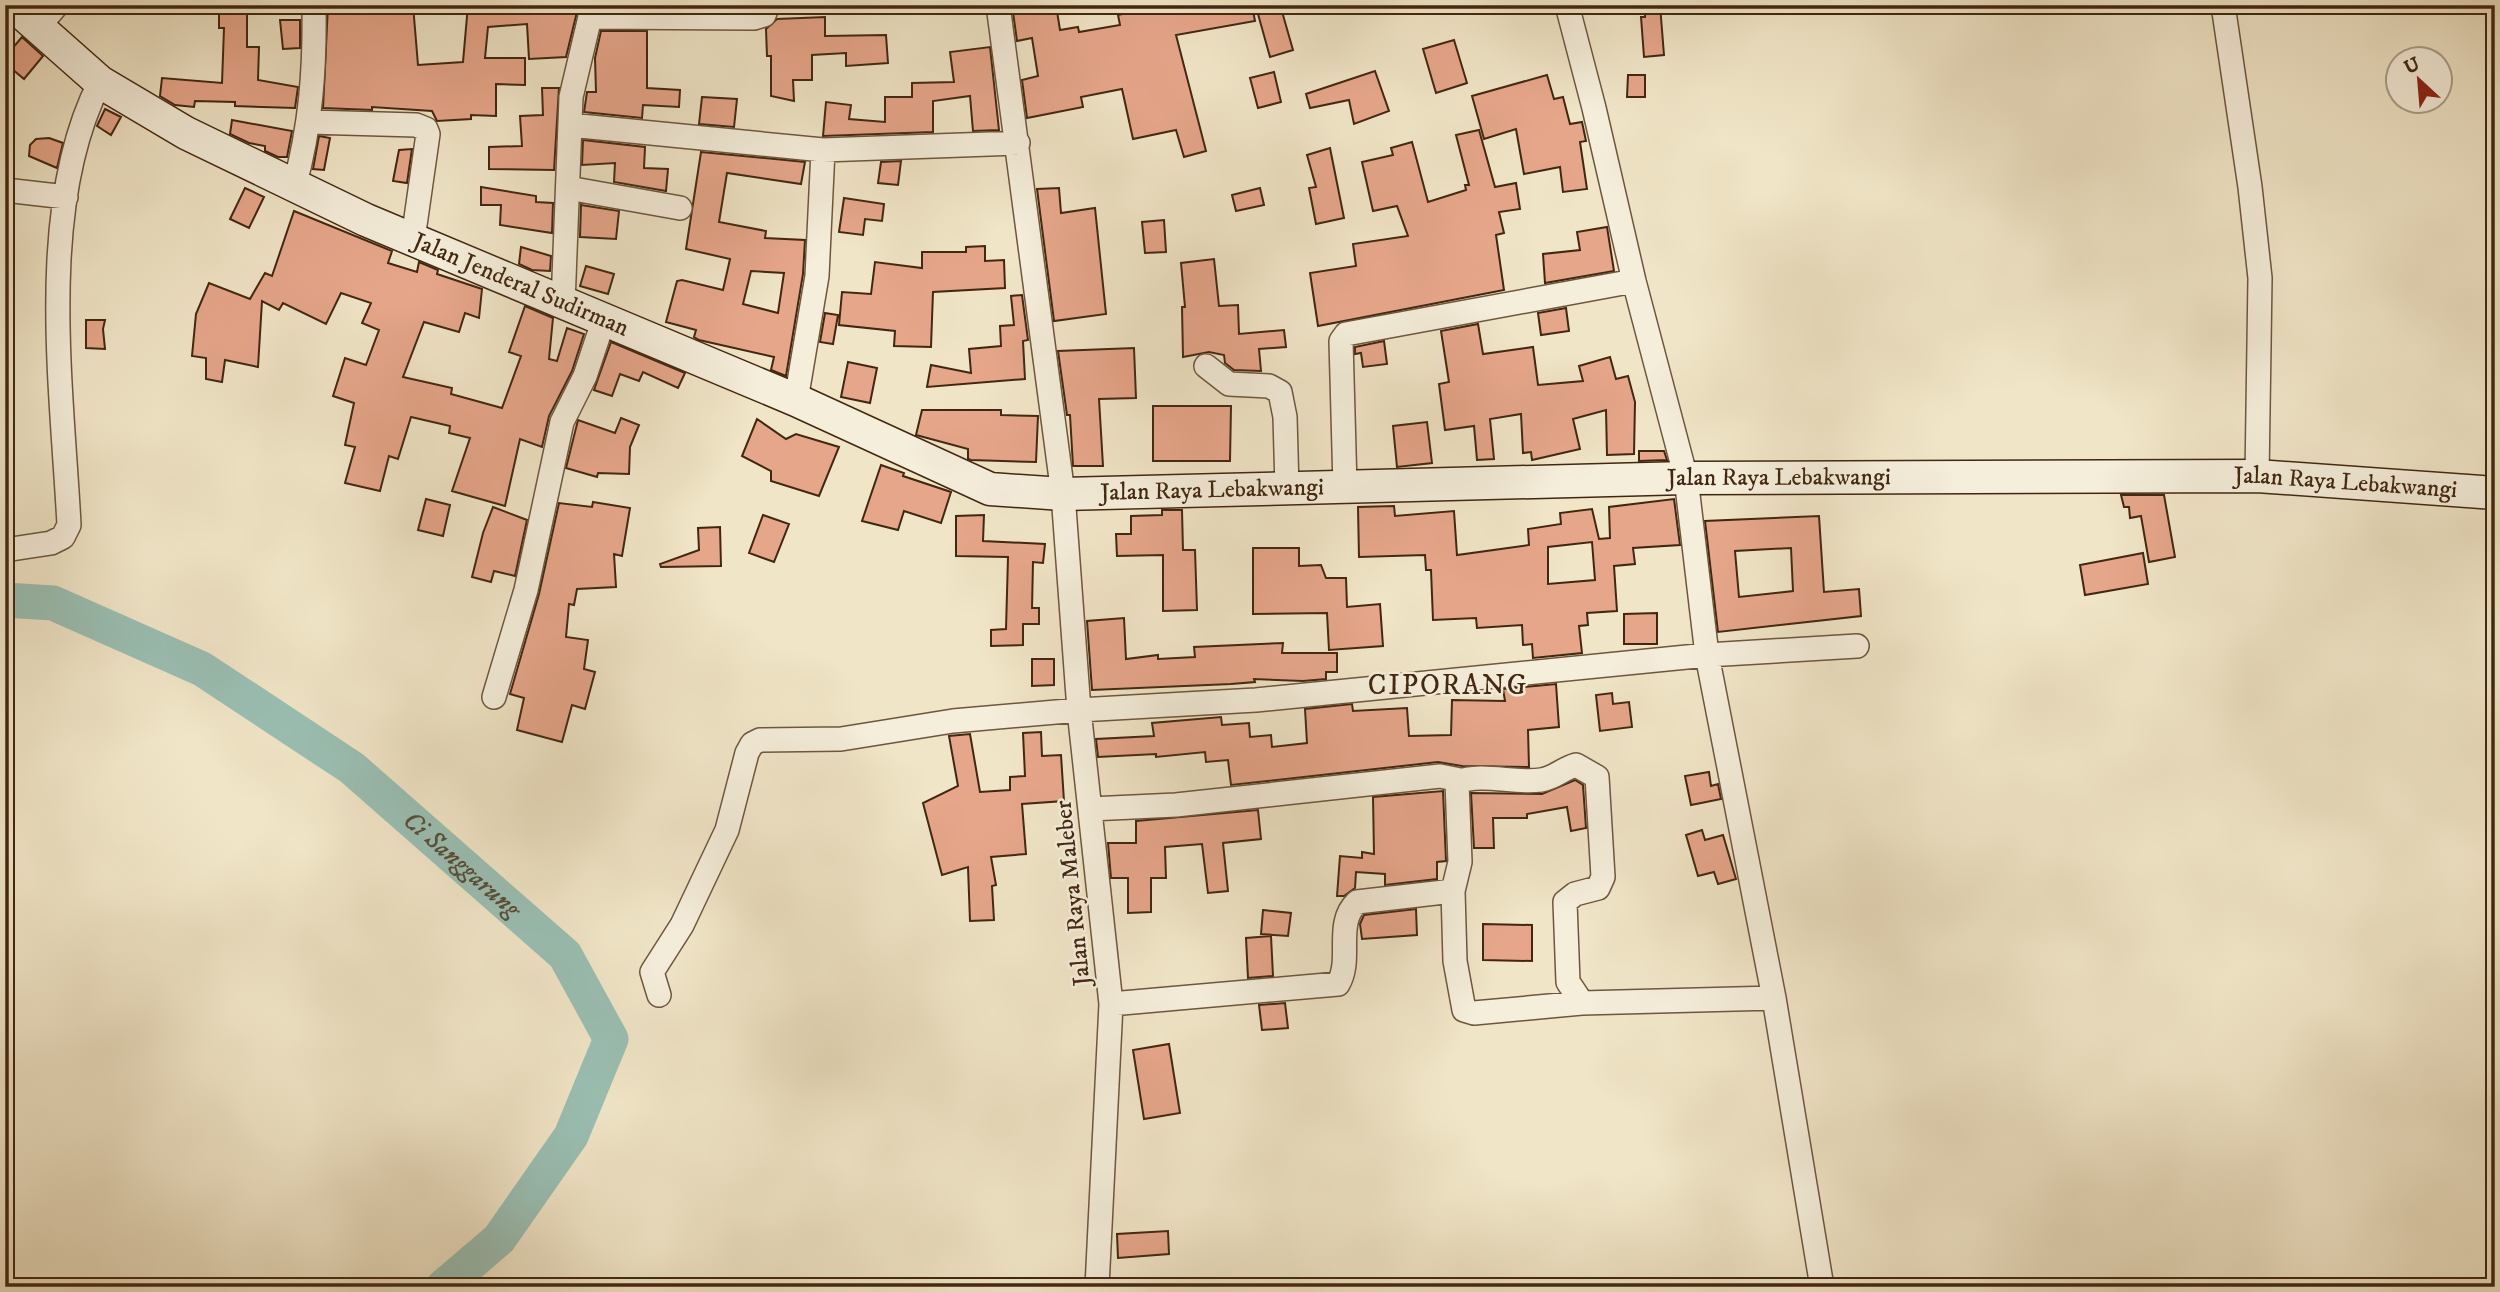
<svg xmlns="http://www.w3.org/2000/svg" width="2500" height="1292" viewBox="0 0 2500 1292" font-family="'IM FELL DW Pica',serif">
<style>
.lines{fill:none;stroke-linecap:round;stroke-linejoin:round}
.river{stroke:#9abfb3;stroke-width:35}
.building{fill:#e6a68a;stroke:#422710;stroke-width:2;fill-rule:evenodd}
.minor-casing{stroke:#6e563e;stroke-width:26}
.secondary-casing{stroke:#422710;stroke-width:35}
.minor{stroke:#f5eedb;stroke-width:23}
.secondary{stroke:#f5eedb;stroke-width:32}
.labels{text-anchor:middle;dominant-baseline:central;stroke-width:5;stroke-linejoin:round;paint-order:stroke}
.street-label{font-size:24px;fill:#422710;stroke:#f5eedb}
.water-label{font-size:26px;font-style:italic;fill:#584d39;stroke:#f5eedb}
.quarter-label{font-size:28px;letter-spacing:2px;fill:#422710;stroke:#f5eedb}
</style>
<rect width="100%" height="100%" fill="#f0e5c7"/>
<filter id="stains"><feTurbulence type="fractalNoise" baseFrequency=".00286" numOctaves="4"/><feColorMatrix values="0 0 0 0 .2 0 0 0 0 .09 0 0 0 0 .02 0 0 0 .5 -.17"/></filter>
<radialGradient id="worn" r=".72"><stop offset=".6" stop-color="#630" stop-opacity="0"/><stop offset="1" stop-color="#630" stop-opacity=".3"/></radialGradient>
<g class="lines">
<path class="river" id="s1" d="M5,600l48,3 149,66 150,99 213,187 46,84 -40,97 -72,103 -56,48"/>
</g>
<path class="building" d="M219,5h28v42h12l-1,33 40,7 -3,21 -60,-2v-4l-40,-1 -1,6 -19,-2 -15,-9 2,-18 60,5 2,-55h-5z
M328,5h85l5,60 45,-3 5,-57h107l1,11 -10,41 -37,2 -2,-35 -39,3 -3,31h40v27l-29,-1v32l-25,-1v4l-34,2 -5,-10 -60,-4v3l-49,-2z
M1012,5h44l4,25 18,-3 1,5 41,-7 -2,-10 44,-10 1,8 42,-8h47l3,16 -79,14 30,116 -22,6 -8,-27 -43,9 -11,-50 -41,8 2,10 -56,11 -5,-38 16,-4 -6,-38 -15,3z
M1645,5h15l4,50 -20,2 -3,-40h4z
M1281,8l12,42 -23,7 -12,-43z
M825,17v19l61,-1 2,28 -42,3v-13l-34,2v25h-19l1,21 -23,-5v-40h-4l-1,-27 11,-10z
M280,20h20v28l-17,1z
M601,31h46v57l33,2 -1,17 -36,-2 -1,13 -58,-6 3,-20h9l-1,-34z
M22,37l21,19 -19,23 -19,-16v-6z
M1454,40l13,43 -31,10 -13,-44z
M990,47l9,83 -26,1 -3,-35 -37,5v31l-110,4 3,-34 25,3 -2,14 36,3v-25h27v-14l42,-1 -4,-30z
M1375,71l14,40 -35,13 -5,-24 -39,8 -4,-14z
M1274,72l7,30 -23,6 -8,-30z
M1547,75l7,24 9,-2 7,27 12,-2 4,19 -6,1 7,47 -24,3 -3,-25 -36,7 -8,-45 -32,10 -12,-43z
M1628,75h17v22h-18z
M542,88h17l-5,82 -65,-1v-22l33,-1 -2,-30 23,-1z
M702,97l35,2 -3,28 -35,-3z
M105,109l16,8 -10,18 -14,-9z
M232,120l60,11 -5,26h-9l-13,-6v-5l-16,-3 -19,-9z
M1479,130l16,57 21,-4 4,26 -21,3 5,21 -8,2 8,55 -186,36 -8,-53 46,-7 -3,-22 55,-8 -11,-30 -24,5 -11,-49 31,-7 -2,-7 21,-6 16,60 38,-12 -1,-5h4l-13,-50z
M319,136l11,2 -6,32 -11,-1z
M49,138l14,5 -6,25 -28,-12 1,-11 6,-6z
M583,140l62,7 -1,21 24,1 -2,22 -52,-9 1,-19 -33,2z
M1330,148l14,70 -28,6 -7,-36 7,-1 -9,-32z
M412,149l-5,34 -14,-2 6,-31z
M701,152l104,10 -4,22 -74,-11 -8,49 47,9 -1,7 40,2 -2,34 -17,102 -15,-6 3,-13 -75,-17 -5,-3 2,-7 -30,-8 11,-41 5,-1 41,10 7,-31 -44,-10zM751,271l33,2 -6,40 -35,-9z
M901,161l-3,24 -20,-2 3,-21z
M481,187l55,9v6l17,1 -1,30 -52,-8 1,-20h-20z
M245,188l19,9 -15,31 -19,-9z
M1059,188l2,25 34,-5 11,106 -52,7 -17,-132z
M1260,188l4,17 -28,6 -4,-16z
M844,198l40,6 -2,17 -17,-2 -2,16 -24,-3z
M581,205l38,6 -3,28 -36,-2z
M294,211l98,40 -4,12 29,9 2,-10 19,8 -1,4 45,15 -3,29 -14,-5 -6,19 -35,-10 -21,55 49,11 -1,6 51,14 19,-52 -12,-4 16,-46 28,12 -4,41 8,2 10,-33 17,6 -12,37 -23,45 -7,31 -22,-8 -15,67 -53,-15 18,-53 -21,-5 1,-7 -39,-9 -13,42 -9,-3 -9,35 -35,-8 10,-36 -10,-2 9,-42 -21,-7 12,-38 21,7 13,-35 -17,-7 9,-20 -30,-10 -15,31 -43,-21 -4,7 -17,-9 -4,66 -33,-7 -3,22 -16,-3v-21l-14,-2 4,-42 13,-31 41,16 15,-26 7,3z
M1164,220l2,32 -21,1 -3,-31z
M1607,227l7,44 -69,12 -2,-29 37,-4 -3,-18z
M985,246v15l19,-1 1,28 -72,4 -2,55 -37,-1 1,-15 -56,-6 3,-33 29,2 4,-32 47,6v-16h44v-5z
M521,247l30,9 -1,15 -18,-1 -13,-6z
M1214,259l5,47 19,-1 1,29 45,-4 2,17 -27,2 2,22 -27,-1 -9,-7 -1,-8 -15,-3 -26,5 -1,-50h3l-4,-44z
M586,266l28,8 -6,20 -28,-8z
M1022,295l6,45 -5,1 2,38 -98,8 4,-22 40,8 -2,-24 32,-3 -1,-20 14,-1 -3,-29z
M1566,308l3,23 -28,4 -3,-22z
M825,313l13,2 -5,29 -13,-2z
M86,320h19l-2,9 2,20 -19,-1z
M1478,324l5,30 50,-7 5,38 45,-4 -4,-15 31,-9 6,22 12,-3 7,26 -1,52 -27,1 -1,-45 -33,9 7,30 -48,11 -1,-8 -8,1 -2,-39 -31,5 4,40 -17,1 -3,-34 -29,4 -6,-46 10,-2 -8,-51z
M1384,341l3,23 -24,3 -2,-14 -6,1v-7z
M611,342l74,31 -7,15 -35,-16 -4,9 -19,-7 -8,22 -18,-6z
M1134,348l2,50 -37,1 4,67h-30l-3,-51h-3l-9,-64z
M848,362l29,6 -7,35 -29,-6z
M1153,406h78l-1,55h-77z
M922,410h79v5l37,1 -2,46 -65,-2 -3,-1v-10l-52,-14z
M621,418l18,7 -9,22 -1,27 -31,-1 -1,4 -31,-9 12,-48 37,13z
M757,419l29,20 10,-5 43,13 -20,49 -48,-15v-10l-29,-15z
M1427,422l5,41 -35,4 -4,-41z
M1639,451h25l3,9 -28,1z
M881,465l23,8 -1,3 48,16 -10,31 -37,-12 -6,19 -36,-9z
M2121,495h43l11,62 -26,5 -8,-46 -11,2 -1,-11h-5z
M426,499l24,6 -7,31 -25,-6z
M1674,499l6,46 -47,3 2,16 -21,2 3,45 -30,2 1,12 -9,1 3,27 -49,5 -1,-14 -9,1 -1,-20 -45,3 -1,-10 -43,2 -2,-50h-5l-1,-15 -66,2 -1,-50 36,-1 1,10 59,-5 3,44 72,-10 -1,-16 33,-5 -1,-11 32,-4 7,30 11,-1 -1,-31zM1592,542l3,38 -47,4v-37z
M593,502l37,6 -8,48 -8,-2 2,33 -39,2 -3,16 -5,-1 -3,33 22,3 -4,29 11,3 -10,37 -13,-4 -10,37 -45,-12 7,-32 -14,-4 29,-100 20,-91 33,4z
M493,507l34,13 -12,56 -21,-5 -3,11 -19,-5 11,-44z
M1162,510h20l1,40h12l2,60 -34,1v-56l-46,1 -1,-22h15v-18l31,-1z
M763,515l26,9 -15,38 -25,-9z
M984,515l-1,26 62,3 -2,19 -10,-1 -1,46h7v16h-16v21l-32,1v-16l15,-1 2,-72 -52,-1v-40z
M1819,516l5,76 35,-3 2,27 -143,16 -13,-111zM1791,548l2,43 -54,6 -4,-46z
M720,527l1,39 -60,1 -1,-3 39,-14 -1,-22z
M1253,548h46v18l22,-1 5,13h20l1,29 33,-3 3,42 -54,4 -2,-37 -74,1z
M2143,553l5,31 -63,11 -5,-30z
M1657,613v31h-33v-30z
M1124,618l2,41 32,-4v4l37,-2 -1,-10 89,-4 -1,10h55v19h-11v7l-23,2 -49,-2 1,3 -24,2 -139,6 -5,-69z
M1032,659h22v26l-22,1z
M1556,684l3,43 -31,3 1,37 -67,-1 -24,-4 -207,23 -3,-25 -22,2 -1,-10 -49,5v-3l-58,3 -2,-18 58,-3 -2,-13 69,-6 1,8 27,-2 1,14 21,-2 1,12 35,-4 -2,-34 47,-5 1,7 54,-3 2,28 42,-1 1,-35 53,1 -2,-12z
M1612,693l1,11 16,-2 3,25 -32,4 -4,-36z
M1041,732l1,24 19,-1 3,46 -42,3 4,50 -35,3 5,28 -4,1 2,34 -24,1 -2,-54 -26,8 -19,-72 35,-17 -9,-50 21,-2 10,58 30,-2v-13l15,-1 -2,-43z
M1709,772l2,14 7,-2 3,15 -30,6 -6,-29z
M1575,780l8,5 3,43 -15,3 -4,-24 -40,7v4h-34l1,30h-20l-3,-55 71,1z
M1443,791l3,70 -9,1v17l-52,6v-11l-29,-2 -1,16 -11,8h-7l3,-40 22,2v-6l12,2 -1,-57z
M1258,810l3,29 -38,4 5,48 -20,2 -6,-49 -37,3 1,31h-15v34l-23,1v-35h-17l-3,-35h28v-22z
M1702,830l3,10 18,-5 13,44 -18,5 -4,-12 -16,4 -12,-41z
M1416,909l1,26 -55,4 -2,-15 4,-9z
M1263,910l28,3 -3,23 -27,-2z
M1483,924l49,1v36l-49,-1z
M1271,936l2,40 -25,2 -2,-40z
M1285,1003l3,25 -26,2 -3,-25z
M1169,1044l11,69 -36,6 -11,-69z
M1168,1231l1,23 -51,4 -1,-24z"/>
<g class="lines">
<g class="minor-casing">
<path id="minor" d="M998,5l65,489 16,216 32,294 -14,283
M1567,5l27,103 40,173 52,197 21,177 67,343 48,289
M2223,5l27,182 10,91 -3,198
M590,17l164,1 10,-3 4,-10
M38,27l19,-22
M309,122l107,3 10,4 2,5 -15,105
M570,125l253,25 195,-7
M294,187c17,-61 21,-119 20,-182
M568,188l112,20
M5,190l61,7
M563,304l8,-207 19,-80 -1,-12
M1206,366l23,18 40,2 11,6 5,25 2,71
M796,400l21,-124 6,-126
M1345,487l-4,-146 5,-7 288,-53
M5,550l46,-7 12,-6 6,-12c-7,-137 -33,-319 31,-443
M494,697l32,-107 36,-168 23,-46 18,-54
M1090,809l86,-4 264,-29 20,4
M1453,891l2,70 9,49 10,3 108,-10
M659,995l-7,-23 30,-47 45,-95 20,-77 5,-9 8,-4 81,-1 112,-18 126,-11 177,-10 451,-45 150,-9
M1111,1004l227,-20c15,-25 -4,-60 19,-82l96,-11 7,-29 -3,-80c26,-10 56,2 84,-2 14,-2 21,-11 35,-15l21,12 6,100 -5,11 -23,6 -10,8 3,80 14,21 192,-5"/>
</g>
<g class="secondary-casing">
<g id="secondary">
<path id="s2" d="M13,5l87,77 86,51 180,87 430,180 194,89 73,5 623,-16 571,-2 238,17"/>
</g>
</g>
<use href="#minor" class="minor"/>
<use href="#secondary" class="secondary"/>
</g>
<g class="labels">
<g class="street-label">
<text stroke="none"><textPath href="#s2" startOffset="584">Jalan Jenderal Sudirman</textPath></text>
<text stroke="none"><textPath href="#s2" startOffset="1885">Jalan Raya Lebakwangi</textPath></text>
<text stroke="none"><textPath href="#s2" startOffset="2452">Jalan Raya Lebakwangi</textPath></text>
<text stroke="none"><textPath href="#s2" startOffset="1318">Jalan Raya Lebakwangi</textPath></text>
<text transform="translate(1073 893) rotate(-96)">Jalan Raya Maleber</text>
</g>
<g class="water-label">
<text stroke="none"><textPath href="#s1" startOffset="537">Ci Sanggarung</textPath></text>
</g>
<g class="quarter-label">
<text x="1448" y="685">CIPORANG</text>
</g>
</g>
<rect width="2500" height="1292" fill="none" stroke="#f0e5c7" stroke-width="28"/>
<rect x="7" y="7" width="2486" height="1278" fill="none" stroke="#422710" stroke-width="3.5"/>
<rect x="14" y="14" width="2472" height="1264" fill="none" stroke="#422710" stroke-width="2"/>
<g transform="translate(2419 80) rotate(334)"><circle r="33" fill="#f5eedb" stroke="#ad9e8a" stroke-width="2"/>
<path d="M0-5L12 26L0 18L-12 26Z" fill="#8f2418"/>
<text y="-10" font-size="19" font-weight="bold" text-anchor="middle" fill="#422710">U</text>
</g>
<rect width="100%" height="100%" filter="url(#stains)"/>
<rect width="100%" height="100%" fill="url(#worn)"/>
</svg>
